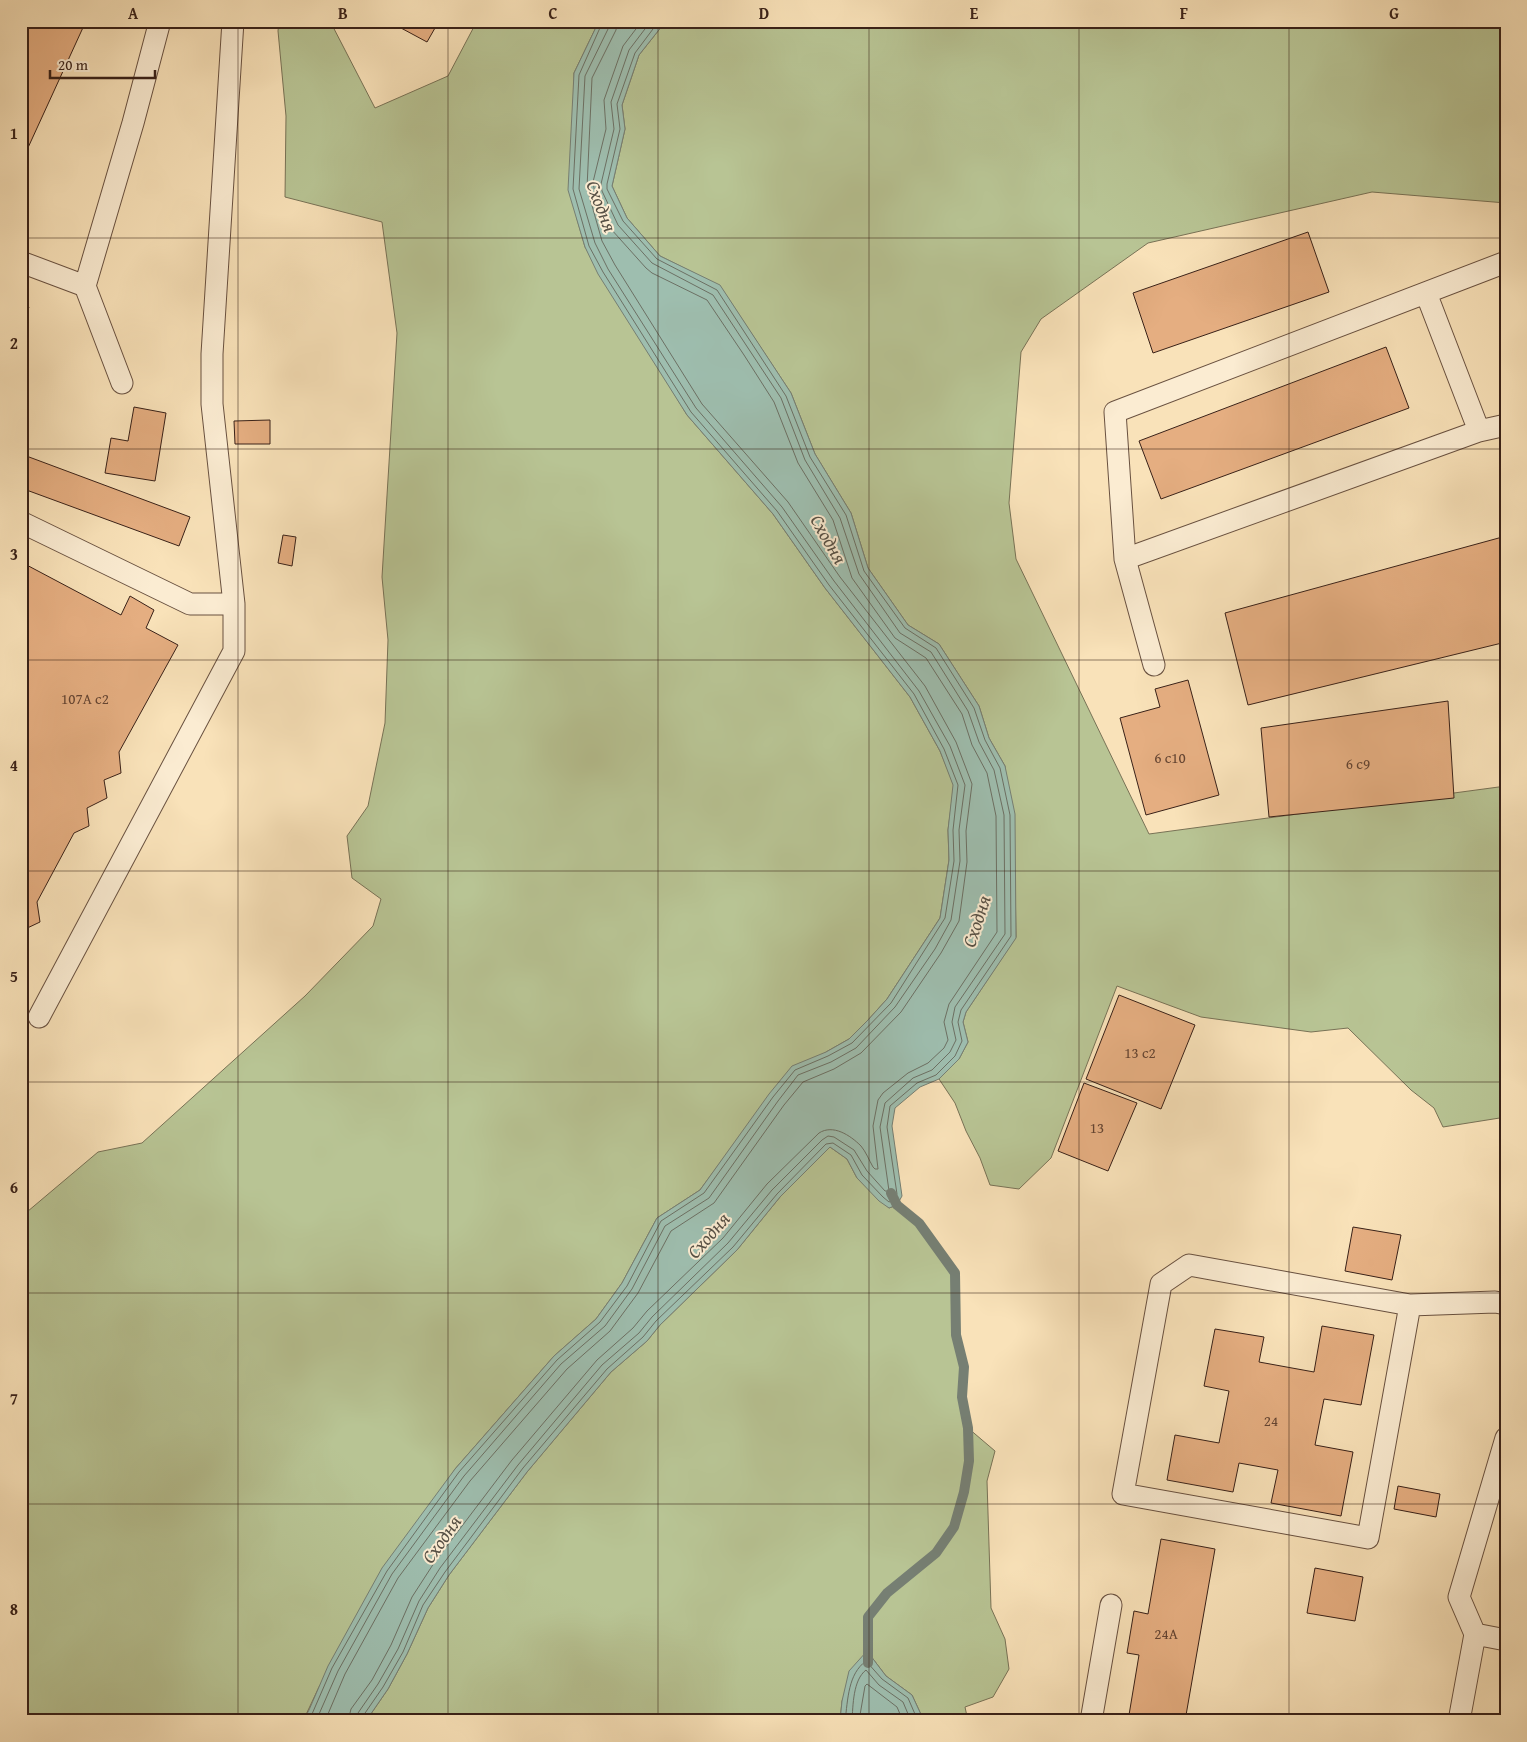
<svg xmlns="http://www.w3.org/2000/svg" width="1527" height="1742" viewBox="0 0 1527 1742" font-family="'Gentium Book Plus',serif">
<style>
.green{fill:#b8c494;stroke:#787256}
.water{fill:#9ebeaf;stroke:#767f73}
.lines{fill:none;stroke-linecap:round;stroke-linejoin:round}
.shore{stroke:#6c7064;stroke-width:1}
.stream{stroke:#767f73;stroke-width:10}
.building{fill:#e5ae81;stroke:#392118}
.service-casing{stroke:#695140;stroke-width:23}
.service{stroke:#fbecd2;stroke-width:21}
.grid{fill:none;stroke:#392118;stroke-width:1;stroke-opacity:0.55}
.labels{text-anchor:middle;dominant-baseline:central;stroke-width:4;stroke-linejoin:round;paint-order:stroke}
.number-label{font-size:15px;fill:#644432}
.water-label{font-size:19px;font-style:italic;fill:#575045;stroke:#fbecd2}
.neatline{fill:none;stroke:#392118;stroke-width:2}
.grid-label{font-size:16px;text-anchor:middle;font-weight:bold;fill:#392118}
</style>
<rect width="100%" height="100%" fill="#f9e2b9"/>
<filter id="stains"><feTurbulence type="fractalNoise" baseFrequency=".004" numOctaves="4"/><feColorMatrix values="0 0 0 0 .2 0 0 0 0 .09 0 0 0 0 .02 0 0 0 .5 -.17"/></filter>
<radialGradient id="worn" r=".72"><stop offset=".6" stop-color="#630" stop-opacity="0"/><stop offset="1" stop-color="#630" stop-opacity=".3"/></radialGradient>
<path class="green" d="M279,21h51l45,87 73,-32 29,-55h122l-25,52 3,146 8,28 102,168 86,99 52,74 85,109 30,54 14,34 -6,45 1,30 -9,58 -53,81 -19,21 -19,19 -23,13 -78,73 -48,65 -43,28 -35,65 -26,36 -42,37 -99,113 -136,218 -16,34h-282v-504l77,-65 44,-9 163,-147 68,-70 8,-27 -29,-21 -5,-42 21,-30 17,-83 3,-83 -6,-63 15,-244 -15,-111 -97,-25 1,-81 -8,-85z
M666,21h840v182l-134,-11 -224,51 -107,76 -20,33 -12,151 7,56 133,275 357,-48v331l-63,10 -9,-19 -23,-18 -63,-62 -37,4 -110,-15 -84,-31 -66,172 -32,31 -29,-4 -10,-27 -14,-27 -11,-28 -16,-24 20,-20 9,-17 -5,-20 3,-10 50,-75 -1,-59 -10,-112 -16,-28 -10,-32 -40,-62 -31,-19 -40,-57 -17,-55 -36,-59 -24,-61 -71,-107 -60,-30 -33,-38 -15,-32 13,-57 -3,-24 17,-50z
M830,1147l17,12 10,19 32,30 8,-3 22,18 36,50 1,62 8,32 -2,30 6,31 27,23 -8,30 4,127 14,31 4,30 -16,28 -28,10 3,14h-44l-12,-26 -26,-19 -19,-25 -25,50 -2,20h-474l22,-32 19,-35 21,-46 21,-33 78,-103 84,-100 36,-31 13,-16 77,-75 43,-53z"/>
<path class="water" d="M599,21h67l-27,34 -17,50 3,24 -13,57 15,32 33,38 60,29 71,108 24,61 36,59 17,55 40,57 31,19 40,62 10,32 16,28 10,48 1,124 -50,74 -3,10 5,20 -9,17 -20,20 -19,8 -25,21 -3,18 10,70 -5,9 -8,3 -10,-7 -22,-23 -10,-19 -17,-12 -50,50 -43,53 -77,75 -13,16 -36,31 -84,100 -78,103 -21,33 -21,46 -19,35 -22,32h-63l6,-11 19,-44 54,-98 73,-99 99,-113 42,-37 26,-36 35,-65 43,-28 69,-96 23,-28 34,-14 23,-13 19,-19 19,-21 53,-81 9,-58 -1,-30 5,-45 -13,-34 -30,-54 -85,-109 -52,-74 -86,-99 -89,-141 -13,-27 -17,-57 6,-117z
M867,1651l19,25 26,19 12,26h-84l2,-20 7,-30z"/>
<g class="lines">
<path class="shore" d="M309,1721l23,-53 55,-97 72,-99 98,-112 43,-38 27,-36 34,-65 43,-28 69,-96 22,-27 33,-14 24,-13 39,-40 54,-85 9,-57 -1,-31 5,-45 -14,-36 -30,-55 -85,-109 -52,-74 -86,-99 -88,-140 -14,-26 -16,-57 6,-114 24,-54
M316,1721l22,-50 54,-97 72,-98 97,-112 44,-38 27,-37 33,-63 44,-28 69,-97 20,-26 33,-13 25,-14 39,-41 40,-58 16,-29 9,-59 -1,-31 6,-45 -15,-39 -31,-55 -85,-110 -52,-74 -86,-99 -88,-139 -13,-26 -16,-54 6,-113 24,-49 1,-6
M325,1721l20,-47 53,-96 72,-97 97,-112 43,-38 28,-38 33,-62 43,-28 70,-98 19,-23 31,-13 27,-16 40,-41 40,-59 18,-32 8,-59 -1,-31 6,-47 -16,-42 -31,-56 -85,-109 -52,-75 -86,-98 -87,-139 -13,-24 -15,-53 5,-110 24,-48 1,-9
M348,1721l3,-12 21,-29 19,-35 21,-48 22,-34 78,-103 85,-100 36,-32 14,-17 76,-73 44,-54 52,-51c14,-9 31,2 42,13 5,6 8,14 12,21l2,2h3l-5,-43 5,-26 5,-7 25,-20 20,-10 16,-15 4,-8 -4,-18 5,-18 48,-72 -1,-116 -9,-43 -15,-28 -10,-31 -36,-56 -31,-20 -43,-60 -19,-58 -35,-57 -24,-61 -30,-47 -37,-55 -55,-27 -6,-5 -35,-39 -16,-35 -2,-12 13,-53 -2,-29 19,-54 19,-25
M356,1721l2,-8 20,-29 20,-35 21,-48 21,-33 78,-103 84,-100 37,-32 13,-16 76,-74 44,-53 50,-50 6,-4 6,1 20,13 13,21 18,20h4l-9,-64 5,-24 28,-25 19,-8 18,-18 6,-12 -4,-18 3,-15 50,-73 -1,-119 -10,-45 -15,-28 -11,-31 -37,-59 -31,-19 -41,-59 -19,-56 -35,-58 -24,-62 -68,-103 -61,-32 -34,-38 -16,-34 -1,-7 13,-55 -3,-27 18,-52 22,-29
M362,1721l1,-5 20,-29 20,-35 20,-47 22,-33 78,-104 84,-99 36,-32 13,-16 77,-74 44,-53 49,-50 7,-1 18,12 11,20 21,22 6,5 5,-2 3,-6 -10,-67 3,-21 27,-23 19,-8 19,-19 7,-15 -4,-19 3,-12 50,-74 -1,-121 -10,-47 -15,-28 -11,-32 -38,-60 -31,-20 -41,-57 -18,-56 -36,-58 -24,-61 -69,-106 -60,-31 -34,-38 -16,-32v-5l13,-55 -3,-25 18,-51 24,-32
M845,1721c3,-22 3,-47 21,-60l16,18 26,19 10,23
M852,1721c1,-16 1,-41 14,-51l13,15 24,17 8,19
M859,1721l6,-35 2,-2 30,23 6,14"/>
<path class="stream" d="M868,1663v-46l19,-24 49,-40 18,-26 10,-35 5,-31 -1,-33 -6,-31 2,-30 -8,-32 -1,-62 -36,-50 -22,-18 -6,-12"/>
</g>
<path class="building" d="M21,21h65l-65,142z
M388,21h51l-12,21z
M1308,232l21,60 -176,61 -20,-60z
M1506,302v28l-6,-27z
M21,303l8,4 -8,19z
M1386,347l23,61 -248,91 -22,-58z
M134,407l32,6 -11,68 -50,-8 6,-35 17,3z
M270,420v24h-35l-1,-23z
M21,454l169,63 -11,29 -158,-58z
M283,535l13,2 -4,29 -14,-3z
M1506,536v106l-258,63 -23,-92z
M21,562l100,53 9,-19 24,14 -8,18 32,17 -59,107 2,21 -17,7 3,18 -20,10 2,18 -15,7 -37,69 3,20 -19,9z
M1188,680l31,115 -73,20 -26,-97 40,-11 -5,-18z
M1448,701l6,97 -185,19 -8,-89z
M1119,995l76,30 -34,84 -75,-30z
M1084,1083l53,20 -29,68 -50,-20z
M1353,1227l48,8 -9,45 -47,-9z
M1322,1326l52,9 -13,70 -37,-6 -9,46 38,7 -12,64 -70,-13 7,-33 -39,-7 -6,29 -66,-12 8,-45 44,8 10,-52 -25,-5 11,-57 49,8 -5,25 55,10z
M1398,1486l42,8 -4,23 -42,-8z
M1161,1539l54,10 -30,172h-57l11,-66 -12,-2 7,-42 14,3z
M1315,1568l48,9 -8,44 -48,-8z
M1482,1715l24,4v2h-25z"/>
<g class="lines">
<g class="service-casing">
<path id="service" d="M21,262l64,24 48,-163 27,-102
M85,286l37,97
M1426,293l53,138
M21,522l169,82h44
M1125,559l-10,-147 391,-150
M1154,665l-29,-106 354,-128 27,-6
M39,1017l195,-366v-47l-22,-200v-50l21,-333
M1410,1305l-42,233 -245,-44 38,-210 28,-19 221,40 85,-3 11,2
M1506,1438l-47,159 16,37 31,6
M1091,1721l20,-116
M1459,1721l16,-87"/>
</g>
<use href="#service" class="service"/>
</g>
<path class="grid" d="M238,21v1700M448,21v1700M658,21v1700M869,21v1700M1079,21v1700M1289,21v1700M21,238h1485M21,449h1485M21,660h1485M21,871h1485M21,1082h1485M21,1293h1485M21,1504h1485"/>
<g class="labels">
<g class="number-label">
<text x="85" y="698">107А с2</text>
<text x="1170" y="757">6 с10</text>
<text x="1358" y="763">6 с9</text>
<text x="1140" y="1052">13 с2</text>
<text x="1097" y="1127">13</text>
<text x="1271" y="1420">24</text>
<text x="1166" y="1633">24А</text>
</g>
<g class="water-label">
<text transform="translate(602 206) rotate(69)">Сходня</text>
<text transform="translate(829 539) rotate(60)">Сходня</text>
<text transform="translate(976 921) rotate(-72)">Сходня</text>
<text transform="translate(708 1235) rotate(-49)">Сходня</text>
<text transform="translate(441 1539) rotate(-55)">Сходня</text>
</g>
</g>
<rect width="1527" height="1742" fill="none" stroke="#f9e2b9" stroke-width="55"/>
<path d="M50 70v8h105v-8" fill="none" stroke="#392118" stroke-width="2.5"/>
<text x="58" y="70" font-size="15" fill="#392118" stroke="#fbecd2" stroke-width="4" paint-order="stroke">20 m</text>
<rect x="28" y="28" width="1472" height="1686" class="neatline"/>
<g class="grid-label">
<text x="133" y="19">A</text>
<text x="343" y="19">B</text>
<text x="553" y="19">C</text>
<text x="764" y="19">D</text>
<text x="974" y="19">E</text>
<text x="1184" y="19">F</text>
<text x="1394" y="19">G</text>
<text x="14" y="139">1</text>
<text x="14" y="349">2</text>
<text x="14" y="560">3</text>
<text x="14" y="771">4</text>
<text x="14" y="982">5</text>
<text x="14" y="1193">6</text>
<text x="14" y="1404">7</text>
<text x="14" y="1615">8</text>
</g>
<rect width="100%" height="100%" filter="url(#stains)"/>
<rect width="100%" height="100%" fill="url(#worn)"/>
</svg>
